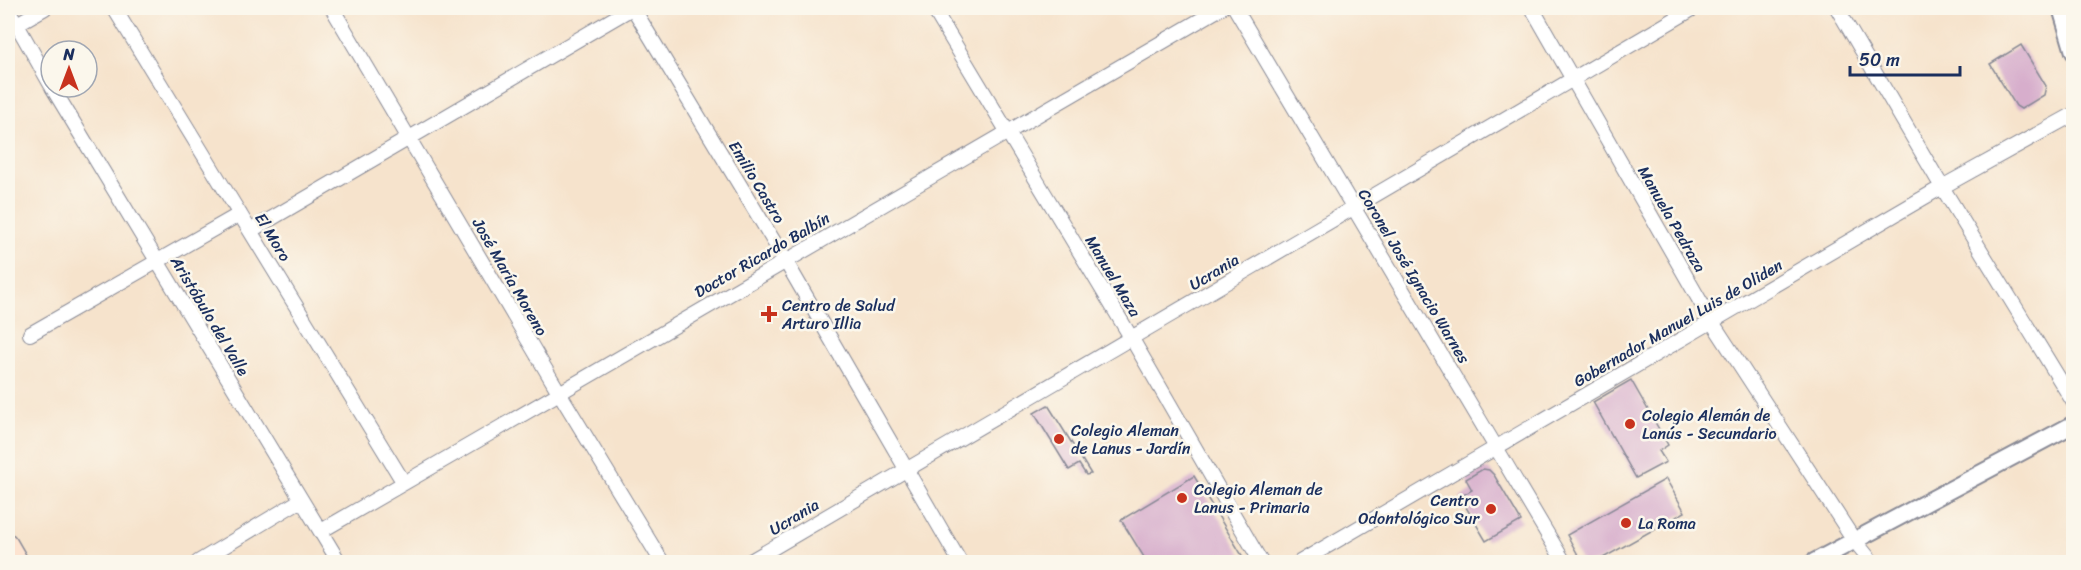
<svg xmlns="http://www.w3.org/2000/svg" width="2081" height="570" viewBox="0 0 2081 570" font-family="Sriracha,sans-serif">
<style>
.building{fill:#d7aecc}
.lines{fill:none;stroke-linecap:round;stroke-linejoin:round}
.minor-casing{stroke:#888995;stroke-width:16}
.tertiary-casing{stroke:#888995;stroke-width:20}
.secondary-casing{stroke:#888995;stroke-width:21}
.minor{stroke:#fff;stroke-width:14}
.tertiary{stroke:#fff;stroke-width:16}
.secondary{stroke:#fde4d1;stroke-width:18}
.poi-dot{fill:#c8321e;stroke:#fbf7ec;stroke-width:2}
.labels{text-anchor:middle;dominant-baseline:central;stroke-width:5;stroke-linejoin:round;paint-order:stroke}
.street-label{font-size:16px;fill:#1b2f5e;stroke:#fbf7ec}
.poi-label{font-size:16px;fill:#1b2f5e;stroke:#fbf7ec;text-anchor:start}
</style>
<rect width="100%" height="100%" fill="#fbf7ec"/>
<filter id="ink" filterUnits="userSpaceOnUse"><feTurbulence type="fractalNoise" baseFrequency=".0167" numOctaves="2"/><feDisplacementMap in="SourceGraphic" scale="12" xChannelSelector="R" yChannelSelector="G"/><feConvolveMatrix kernelMatrix="1 2 1 2 8 2 1 2 1" color-interpolation-filters="sRGB"/></filter>
<filter id="wash" filterUnits="userSpaceOnUse"><feTurbulence type="fractalNoise" baseFrequency=".008" numOctaves="4" result="noise"/><feDisplacementMap in="SourceGraphic" scale="24" xChannelSelector="R" yChannelSelector="G"/><feGaussianBlur stdDeviation="1.35" result="paint"/><feColorMatrix in="noise" values="0 0 0 0 0 0 0 0 0 0 0 0 0 0 0 0 0 1.4 0 .05"/><feComposite in="paint" operator="in"/></filter>
<g filter="url(#wash)">
<rect width="100%" height="100%" fill="#f6e3cc"/>
<g id="blocks">
<path class="building" d="M2021,45l25,41 -2,9 -23,14 -5,-3 -26,-42z
M1631,380l37,65 -9,6 7,11 -30,16 -43,-76z
M1048,405l43,69 -5,1 -7,-11 -10,6 -35,-57z
M1483,469l6,1 5,5 27,46 -35,20 -26,-44 12,-7 -6,-11z
M1194,476l52,86h-99l-26,-42z
M1666,479l19,33 -89,50h-14l-15,-27z"/>
</g>
</g>
<g filter="url(#ink)">
<use href="#blocks" fill-opacity="0" stroke="#888995" stroke-width="1.5"/>
<g class="lines">
<g class="minor-casing">
<path id="minor" d="M114,8l290,475
M332,8l228,386 102,168
M633,8l152,252 175,302
M933,8l199,331 129,223
M1235,8l329,554
M1532,8l180,314 142,218 18,22
M1837,8l105,179 132,216
M8,9l43,76
M8,29l37,-21
M52,87l287,475
M250,231l382,-223
M30,334l210,-120
M321,531c301,-173 600,-350 900,-523
M198,562l103,-62
M749,562l945,-554
M1300,562l642,-375 132,-73"/>
</g>
<g class="tertiary-casing">
<path id="tertiary" d="M2061,8l13,44
M1814,562l260,-138"/>
</g>
<g class="secondary-casing">
<path id="secondary" d="M8,543l11,19"/>
</g>
<use href="#minor" class="minor"/>
<use href="#tertiary" class="tertiary"/>
<use href="#secondary" class="secondary"/>
</g>
</g>
<g class="poi-dot">
<path d="M766 305h6v6h6v6h-6v6h-6v-6h-6v-6h6z"/>
<circle cx="1630" cy="424" r="6"/>
<circle cx="1059" cy="439" r="6"/>
<circle cx="1182" cy="498" r="6"/>
<circle cx="1491" cy="509" r="6"/>
<circle cx="1626" cy="523" r="6"/>
</g>
<g class="labels">
<g class="street-label">
<text transform="translate(757 182) rotate(59)">Emilio Castro</text>
<text transform="translate(1672 219) rotate(60)">Manuela Pedraza</text>
<text transform="translate(273 237) rotate(59)">El Moro</text>
<text transform="translate(762 255) rotate(-30)">Doctor Ricardo Balbín</text>
<text transform="translate(1214 272) rotate(-31)">Ucrania</text>
<text transform="translate(1113 276) rotate(59)">Manuel Maza</text>
<text transform="translate(1414 276) rotate(59)">Coronel José Ignacio Warnes</text>
<text transform="translate(510 277) rotate(60)">José María Moreno</text>
<text transform="translate(210 316) rotate(59)">Aristóbulo del Valle</text>
<text transform="translate(1678 323) rotate(-30)">Gobernador Manuel Luis de Oliden</text>
<text transform="translate(794 517) rotate(-31)">Ucrania</text>
</g>
<g class="poi-label">
<text x="782" y="305">Centro de Salud<tspan x="782" dy="18">Arturo Illia</tspan></text>
<text x="1642" y="415">Colegio Alemán de<tspan x="1642" dy="18">Lanús - Secundario</tspan></text>
<text x="1071" y="430">Colegio Aleman<tspan x="1071" dy="18">de Lanus - Jardín</tspan></text>
<text x="1194" y="489">Colegio Aleman de<tspan x="1194" dy="18">Lanus - Primaria</tspan></text>
<text x="1479" y="500" text-anchor="end">Centro<tspan x="1479" dy="18">Odontológico Sur</tspan></text>
<text x="1638" y="523">La Roma</text>
</g>
</g>
<rect width="2081" height="570" fill="none" stroke="#fbf7ec" stroke-width="30"/>
<g transform="translate(69 69)"><circle r="28" fill="#fbf7ec" stroke="#a1a7b3" stroke-width="1.5"/>
<path d="M0-4.5L10 22L0 15L-10 22Z" fill="#c8321e"/>
<text y="-9" font-size="16" font-weight="bold" text-anchor="middle" fill="#1b2f5e">N</text>
</g>
<path d="M1850 66v9h110v-9" fill="none" stroke="#1b2f5e" stroke-width="3"/>
<text x="1859" y="66" font-size="18" fill="#1b2f5e" stroke="#fbf7ec" stroke-width="4.5" paint-order="stroke">50 m</text>
</svg>
